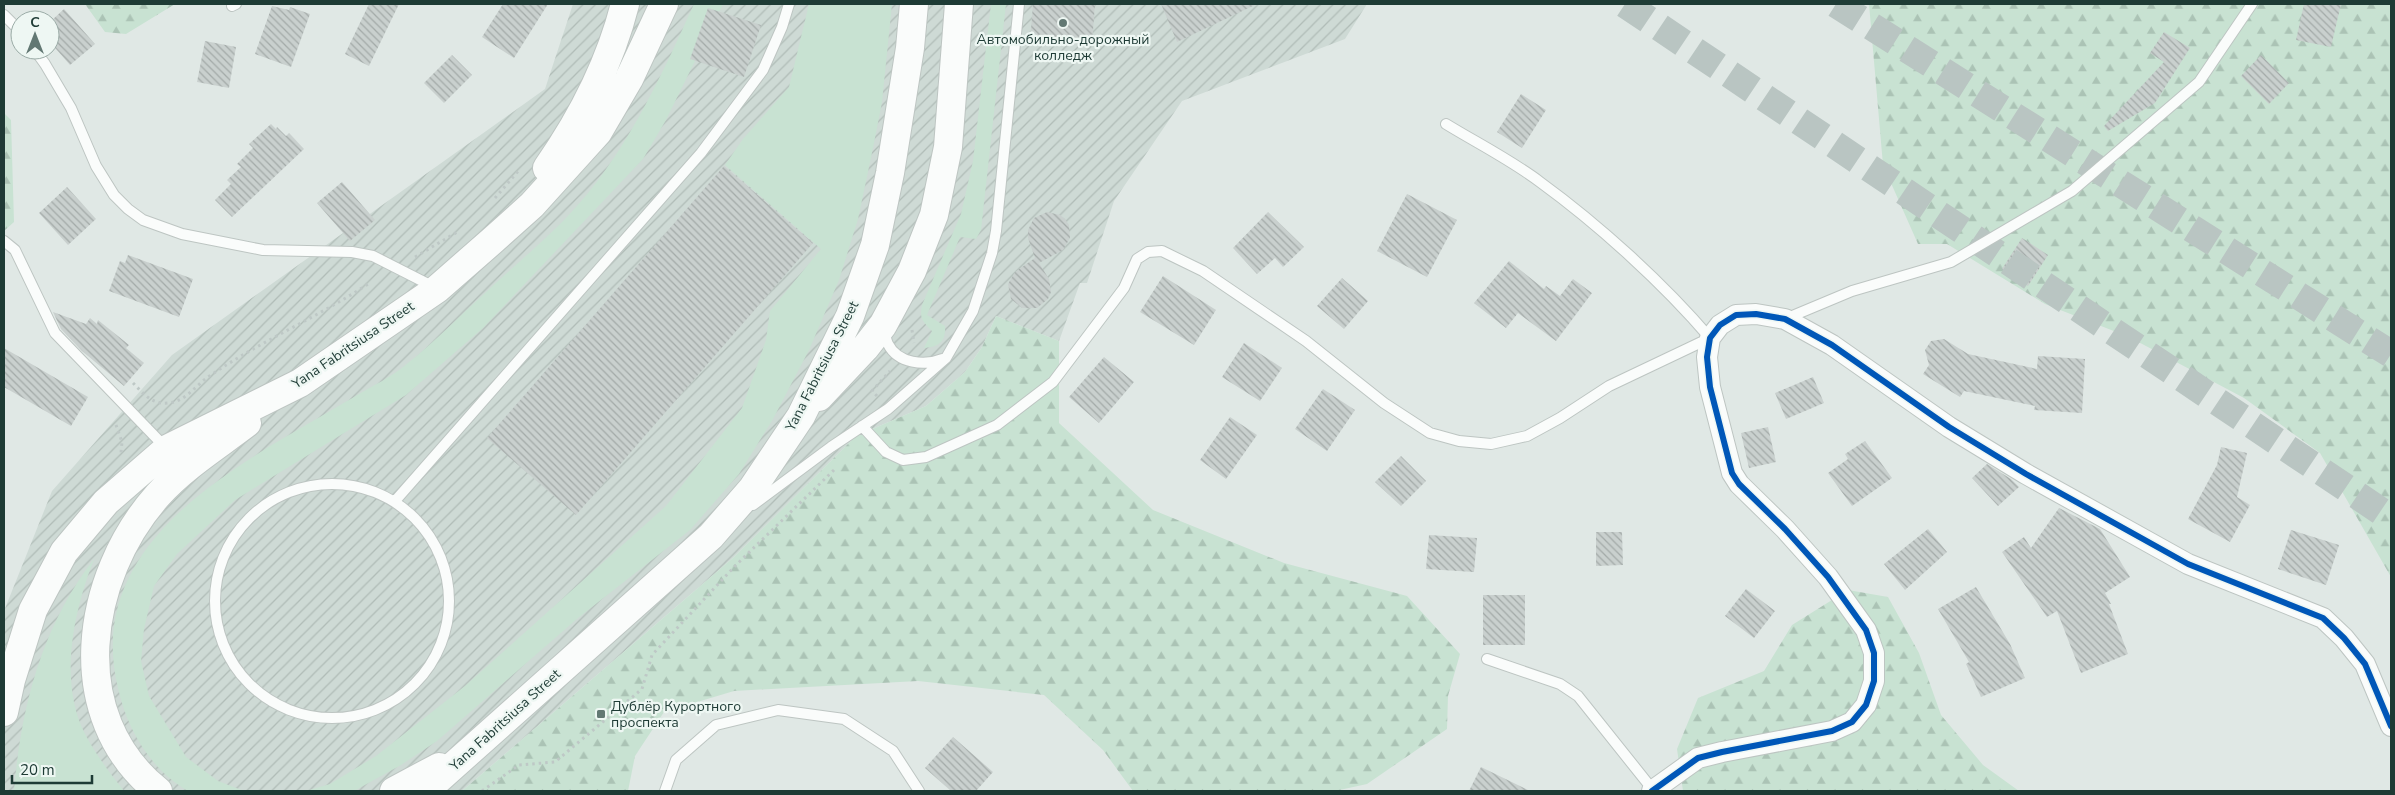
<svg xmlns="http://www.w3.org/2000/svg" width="2395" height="795" viewBox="0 0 2395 795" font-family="'Nunito Sans',sans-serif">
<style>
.industrial{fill:url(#industrial-furrows)}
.grass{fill:#c8e2d2}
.forest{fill:url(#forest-firs)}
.building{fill:url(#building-back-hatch)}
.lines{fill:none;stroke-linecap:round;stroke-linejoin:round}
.primary-tunnel{stroke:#b9c5c2;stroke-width:28;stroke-dasharray:28 14;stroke-linecap:butt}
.service-casing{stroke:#bdc5c2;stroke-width:12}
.minor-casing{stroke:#bdc5c2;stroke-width:22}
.secondary-casing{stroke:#bdc5c2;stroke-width:30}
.path{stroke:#bec8c6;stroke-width:3;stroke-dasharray:2.5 4;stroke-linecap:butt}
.service{stroke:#fafcfb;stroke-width:10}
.minor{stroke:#fafcfb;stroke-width:20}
.secondary{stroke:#fafcfb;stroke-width:28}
.cycleway-casing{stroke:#eef7f3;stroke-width:9}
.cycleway{stroke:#0057b8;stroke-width:6}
.poi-dot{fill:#627873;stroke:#eef7f3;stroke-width:2}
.labels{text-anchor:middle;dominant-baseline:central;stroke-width:4.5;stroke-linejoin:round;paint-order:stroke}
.poi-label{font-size:14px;fill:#1e3b35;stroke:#eef7f3}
.street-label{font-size:14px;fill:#1e3b35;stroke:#eef7f3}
</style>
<defs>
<pattern id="industrial-furrows" width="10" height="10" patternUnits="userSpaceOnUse" patternTransform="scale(1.25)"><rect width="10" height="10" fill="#cedad5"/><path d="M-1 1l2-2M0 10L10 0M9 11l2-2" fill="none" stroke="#b0bcb7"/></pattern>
<pattern id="forest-firs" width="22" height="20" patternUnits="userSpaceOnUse" patternTransform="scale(1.25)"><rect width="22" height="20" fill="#c8e2d2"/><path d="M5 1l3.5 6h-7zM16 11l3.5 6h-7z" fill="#abc3b5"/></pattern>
<pattern id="building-back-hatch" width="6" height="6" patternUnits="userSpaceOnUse" patternTransform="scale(1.25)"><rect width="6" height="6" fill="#c9d0ce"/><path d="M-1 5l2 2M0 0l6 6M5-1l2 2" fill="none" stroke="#a3aaa8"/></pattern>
</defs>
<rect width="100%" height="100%" fill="#e0e8e5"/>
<path class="industrial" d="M573,4h794l-22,35 -163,62 -68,100 -27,82h-7l-21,58 -63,-25 -14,31 -17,25 -39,34 -70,30 -122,121 -272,234h-458v-180l48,-120 120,-136 373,-266z"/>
<path class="grass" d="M694,4h29l-57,116 -23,39 -160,169 -77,67 -171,105 -58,54 -23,32 -10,43 -3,32 8,35 37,61 32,24 26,10h-56c-38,-22 -61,-62 -70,-103 -37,-152 131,-228 236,-291 18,-11 38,-20 54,-34 27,-21 50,-46 75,-68 27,-26 57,-50 83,-77 58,-60 94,-139 128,-214z
M809,4h83l-10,98 -9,46 -15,71 -19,61 -30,70 -36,69 -34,55 -49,56 -112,88 -141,123 -36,24 -47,26h-48l24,-7 46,-28 89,-70 201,-180 76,-98 24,-68 4,-29 51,-62 -96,-84 18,-26 46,-52z
M991,4h15l-25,226 -5,9 -16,-2 -33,78 18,11c1,16 -6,21 -21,22l8,-17c-9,-9 -13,-12 -10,-26l39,-91 12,-53z
M94,559c-20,52 -36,122 -9,175 11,21 25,39 39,57h-110c7,-84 28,-165 80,-232z"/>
<path class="forest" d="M85,4h90l-49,30 -21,-2z
M1869,4h522v573l-71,-124 -76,-55 -115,-61 -84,-33 -98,-60h-29l-35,-79z
M4,113l7,7 3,102 -10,9z
M996,316l63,25v82l94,87 131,53 123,33 53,58 -12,42 -1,33 -80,55 -32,7h-202l-30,-41 -59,-55 -126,-14 -184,10 -70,21 -29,44 -7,35h-166l272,-234 122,-121 70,-30 39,-34 17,-25z
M1848,590l40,7 31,56 22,62 42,50 36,26h-336l-6,-42 21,-51 66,-27 28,-46z"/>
<path class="building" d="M369,4h30l-30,62 -24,-12z
M503,4h45l-34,54 -32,-21z
M1033,4h62l-3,40 -62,-2z
M1161,4h96l-80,38z
M2304,4h37l-10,43 -35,-7z
M272,6l17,4 1,-3 20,7 -19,53 -36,-13z
M708,8l53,17 -17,52 -54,-18z
M64,9l31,35 -25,21 -20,-23v-20z
M2164,32l26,16 -35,55 -47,28 -4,-5 60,-64 -14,-9z
M205,41l31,6 -7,41 -32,-6z
M452,55l20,20 -28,28 -20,-20z
M2261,55l28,28 -20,21 -28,-28z
M1521,94l25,16 -24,38 -25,-16z
M271,124l5,5 1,-2 9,9 3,-3 15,16 -72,68 -17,-17 16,-16 -4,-4 14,-13 -4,-3 16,-16 -4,-4z
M724,166l89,77 -237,272 -89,-77z
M342,182l33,38 -25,21 -33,-38z
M67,187l29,32 -28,26 -29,-32z
M1407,194l50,26 -30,57 -50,-26z
M1047,212l13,3 5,4 4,6 1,13 -7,12 -24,13 10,16 2,13 -3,7 -11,9h-15l-11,-9 -3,-15 7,-12 20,-14 -7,-20v-8l6,-12z
M1268,212l36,35 -21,20 -8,-9 -18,16 -24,-26z
M2022,238l26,17 -20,31 -26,-17z
M128,255l65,24 -14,38 -70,-26 11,-30 5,2z
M1509,261l35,28 2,-3 14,10 13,-17 19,14 -36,48 -38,-28 -12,15 -32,-25z
M1163,276l53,34 -22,35 -54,-33z
M1342,278l26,23 -24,28 -27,-23z
M53,312l33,12 4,-6 7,6 1,-4 31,25 -3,3 18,15 -20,23 -42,-35 -21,-22z
M1944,339l24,15 69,15 1,-13 47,3 -3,54 -48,-3 1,-4 -71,-15 -4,6 -37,-23 6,-9 -4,-15 6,-9z
M1244,343l38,25 -22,33 -38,-24z
M4,348l84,49 -17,29 -67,-39z
M1104,357l30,25 -35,41 -30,-26z
M1813,377l11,26 -38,16 -11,-26z
M1323,389l32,21 -28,41 -32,-22z
M1230,417l27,18 -31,44 -26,-19z
M1768,427l8,35 -27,6 -8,-35z
M1865,441l27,37 -40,28 -24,-33 20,-14 -3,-5z
M2221,447l26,6 -10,44 13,8 -20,37 -42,-23 29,-54z
M1401,456l25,25 -25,25 -26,-24z
M1987,464l24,15 8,8 -21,19 -26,-28z
M2059,508l41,21 30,48 -25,16 6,11h-2l19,50 -47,19 -24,-62 -10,6 -45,-65 22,-15 7,11z
M1928,529l19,23 -42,38 -21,-26z
M2291,530l48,15 -13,40 -48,-16z
M1596,532h26l1,33 -27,1z
M1429,535l48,3 -3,34 -48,-3z
M1976,587l34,57 15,34 -44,19 -15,-33 3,-2 -31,-53z
M1746,589l29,22 -21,27 -29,-22z
M1483,595h42v50h-42z
M953,737l40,35 -17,19h-25l-26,-23z
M1481,767l49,24h-61z"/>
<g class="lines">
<path class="primary-tunnel" d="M1625,4l766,514
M1836,4l555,350"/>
<g class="service-casing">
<path id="service" d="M232,6l4,-2
M4,15l16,16
M35,50l10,14 26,44 25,58 18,29 14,14 15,11 39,14 81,16 89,2 21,4 61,31
M4,241l11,9 40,83 111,115
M1785,319l67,-28 99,-29 121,-71 127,-109 53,-78
M884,328c1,5 2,12 4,16 10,20 37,22 54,15
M862,426l24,26 17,8 23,-3 71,-32 56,-43 71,-94 13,-29 11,-7 14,-1 41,20 103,70 78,62 46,30 29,8 32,3 36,-8 33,-18 49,-32 101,-48c-47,-55 -111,-113 -170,-156 -29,-22 -63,-39 -94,-58
M215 601a117 117 0 1 1 234 0a117 117 0 1 1-234 0Z
M395,501l306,-348 62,-83 19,-43 7,-23
M753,505l78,-58 57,-38 58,-51 27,-47 19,-58 4,-22 23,-227
M1487,659l73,25 18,12 75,94
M665,791l11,-31 40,-35 62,-15 66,9 49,32 26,40"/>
</g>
<g class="minor-casing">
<path id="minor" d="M1652,791l46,-33 24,-6 110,-21 20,-9 14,-17 8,-24v-28l-8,-23 -38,-53 -43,-48 -46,-45 -7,-11 -22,-86 -3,-30 3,-19 10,-13 16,-10 20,-1 29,5 47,26 117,82 77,47 162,90 135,54 21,20 21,26 26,62"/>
</g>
<g class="secondary-casing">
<path id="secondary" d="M547,168c35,-50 63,-105 78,-164
M819,397l46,-49 18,-23 29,-54 22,-56 14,-68 11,-143
M4,712l7,-32 22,-70 31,-58 42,-50 61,-53 133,-66 137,-94 56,-49 39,-35 66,-73 31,-53 35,-75
M158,791c-94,-75 -73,-214 0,-296 25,-28 59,-49 89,-72
M394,791l45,-24
M425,791l286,-255 41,-47 49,-73 49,-100 25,-71 15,-72 20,-125 4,-44"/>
</g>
<path class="path" d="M495,198l25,-29
M415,257l44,-26
M912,330l2,13
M133,383c10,10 19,22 35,20 17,-1 27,-17 40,-26 52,-36 111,-60 163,-95
M877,396l-5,-5 18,-20
M116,425l6,17 -1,11
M482,791l37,-26 36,-3 87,-73 10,-34 83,-89 100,-97"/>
<use href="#service" class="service"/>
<use href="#minor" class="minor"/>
<use href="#secondary" class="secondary"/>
<g class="cycleway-casing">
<path id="cycleway" d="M1652,791l46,-33 24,-6 110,-21 20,-9 14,-17 8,-24v-28l-8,-23 -38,-53 -43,-48 -46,-45 -7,-11 -22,-86 -3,-30 3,-19 10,-13 16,-10 20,-1 29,5 47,26 117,82 77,47 162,90 135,54 21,20 21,26 26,62"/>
</g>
<use href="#cycleway" class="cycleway"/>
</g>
<g class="poi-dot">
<circle cx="1063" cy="23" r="5"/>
<rect x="596" y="709" width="10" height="10" rx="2.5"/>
</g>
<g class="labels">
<g class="poi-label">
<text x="1063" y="39">Автомобильно-дорожный<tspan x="1063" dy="16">колледж</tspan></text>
<text x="611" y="706" text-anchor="start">Дублёр Курортного<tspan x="611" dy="16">проспекта</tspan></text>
</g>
<g class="street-label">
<text transform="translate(353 345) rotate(-34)">Yana Fabritsiusa Street</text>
<text transform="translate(822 366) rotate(-63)">Yana Fabritsiusa Street</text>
<text transform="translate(505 720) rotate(-42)">Yana Fabritsiusa Street</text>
</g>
</g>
<rect width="2395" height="795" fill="none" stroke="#1e3b35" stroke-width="10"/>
<g transform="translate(35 35)"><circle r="24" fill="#eef7f3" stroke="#9baca7"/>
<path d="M0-4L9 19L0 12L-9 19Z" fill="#627873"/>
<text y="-8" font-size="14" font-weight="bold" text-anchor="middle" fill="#1e3b35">С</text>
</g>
<path d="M12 775v8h80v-8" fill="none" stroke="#1e3b35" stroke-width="2.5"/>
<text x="20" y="775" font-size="15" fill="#1e3b35" stroke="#eef7f3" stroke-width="4" paint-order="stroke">20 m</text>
</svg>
